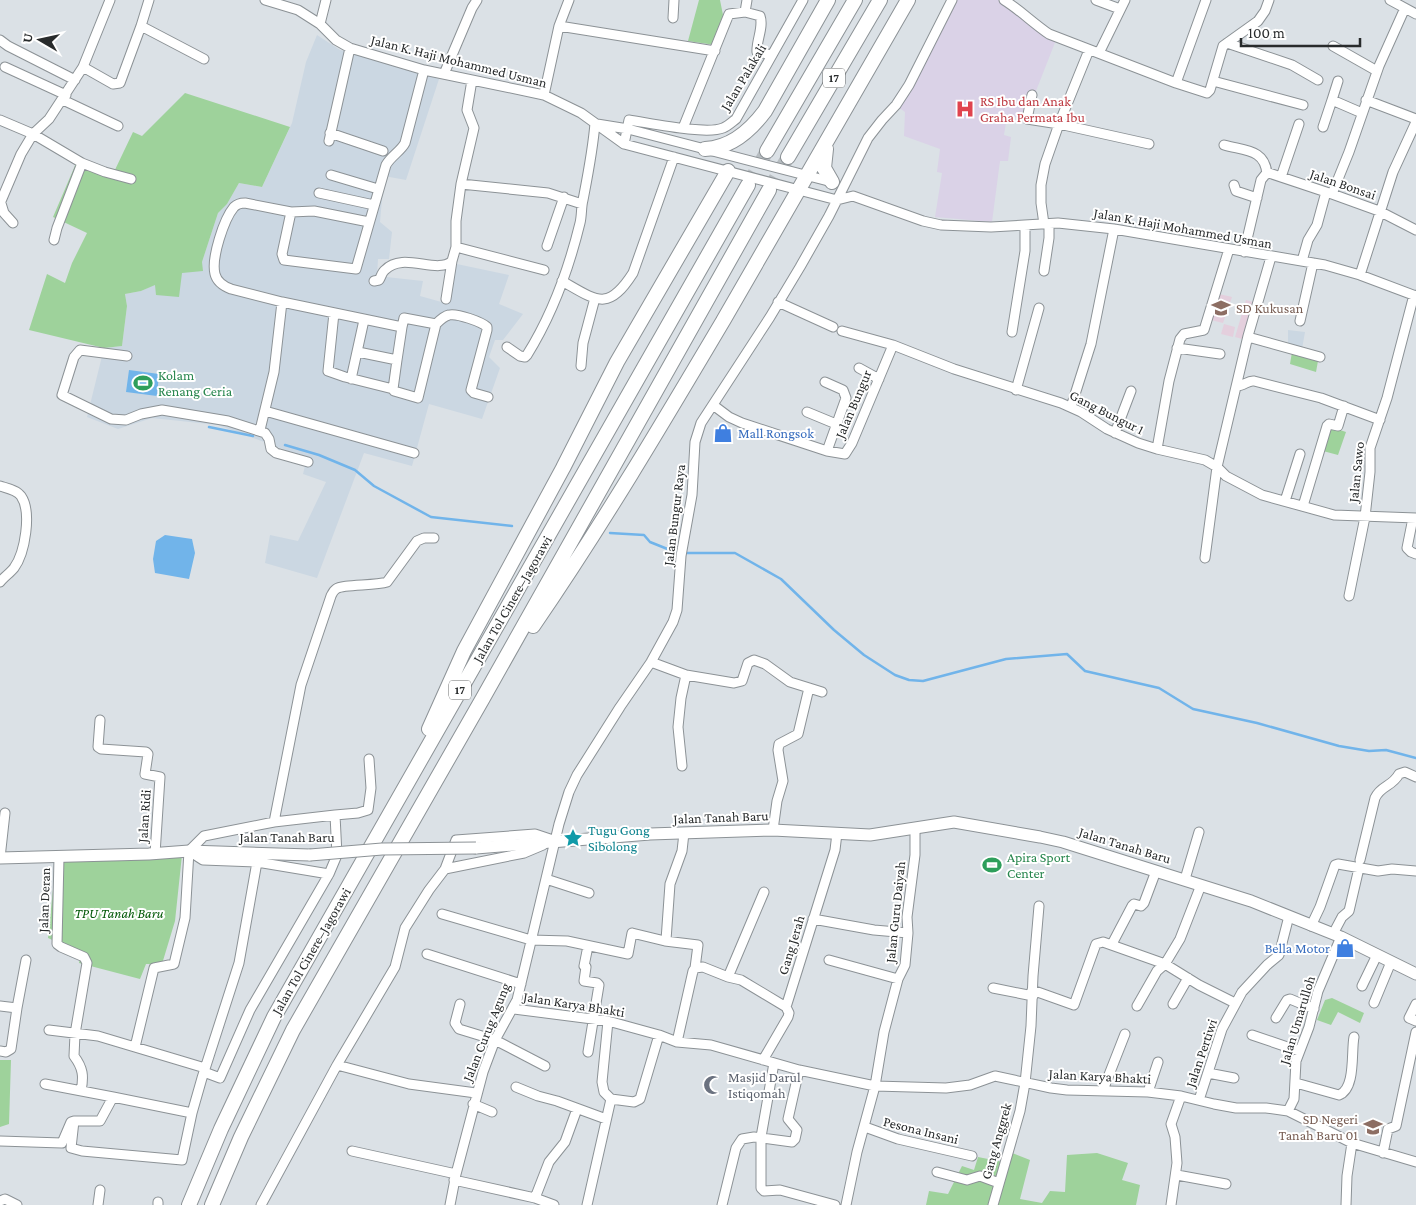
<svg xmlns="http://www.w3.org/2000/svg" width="1416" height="1205" viewBox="0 0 1416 1205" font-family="'Crimson Pro',serif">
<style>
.built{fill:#cbd7e2}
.education{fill:#e4cfdd}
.medical{fill:#dad2e7}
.green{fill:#9ed29b}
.water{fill:#71b4ea}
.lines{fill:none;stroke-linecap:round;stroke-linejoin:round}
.stream{stroke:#71b4ea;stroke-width:2.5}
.highway-tunnel{stroke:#b7bdc1;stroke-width:14;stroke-dasharray:14 7;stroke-linecap:butt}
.minor-casing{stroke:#8c9296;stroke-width:11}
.major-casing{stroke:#8c9296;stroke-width:13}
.highway-casing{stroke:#8c9296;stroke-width:16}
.minor{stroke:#fff;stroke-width:9}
.major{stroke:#fff;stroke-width:11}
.highway{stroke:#fff;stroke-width:14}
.major-bridge-casing{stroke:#8c9296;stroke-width:13;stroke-linecap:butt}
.major-bridge{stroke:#fff;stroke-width:11}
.labels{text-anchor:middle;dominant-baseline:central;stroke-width:4;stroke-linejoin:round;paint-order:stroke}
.shield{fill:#fff;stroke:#686b6b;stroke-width:1}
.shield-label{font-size:12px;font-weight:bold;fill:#282b2c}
.street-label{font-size:14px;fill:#282b2c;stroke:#fff}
.health-label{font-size:14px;fill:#be3a42;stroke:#fff;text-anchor:start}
.education-label{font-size:14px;fill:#785e54;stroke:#fff;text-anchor:start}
.leisure-label{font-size:14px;fill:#27864d;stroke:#fff;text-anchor:start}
.shop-label{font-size:14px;fill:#366cbe;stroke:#fff;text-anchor:start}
.culture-label{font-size:14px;fill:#0d838f;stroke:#fff;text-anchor:start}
.park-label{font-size:14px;font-style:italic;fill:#005806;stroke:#fff}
.worship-label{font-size:14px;fill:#5b616d;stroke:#fff;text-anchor:start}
</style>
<rect width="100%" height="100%" fill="#dbe1e6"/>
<path class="built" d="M317,35l23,15 99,29 -33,101 -22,-4 -4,46 12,10 -3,27h-11l-1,17 46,5 -3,15 25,7 7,-40 57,12 -10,29 24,10 -20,26h-8l-6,17 11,11 -18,51 -53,-15 -17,62 -48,-13 -47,125 -52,-15 5,-28 28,6 28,-59 -23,-8 4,-16 -89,-33 -66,-7 -34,11 -31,-12 17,-69 18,-2 5,-40 -2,-12 16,-3 61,-29 16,-49 9,-9 12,-21 23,4 30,-64 14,-61z
M1288,330l17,2 -3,17 -11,-2v-4h-3z"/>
<path class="education" d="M1219,294l13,3 -9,26 -12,-3z
M1246,300l11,3 -11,37 -11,-3z
M1224,324l11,3 -2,10 -12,-3z"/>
<path class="medical" d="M950,0h50l25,17 4,7 27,16 -31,79 -18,-3 -3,19 7,2 -3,24h-8l-8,61 -57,-5 7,-44 -5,-1 3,-23 -36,-13 1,-24 -7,-5z"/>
<path class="green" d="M699,0h21l3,15 -8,30 -27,-4z
M185,93l105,34 -28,60 -23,-4 -12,21 -9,9 -16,49 1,9 -21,2 -3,24 -23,-2 -1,-10 -14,6 -16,3 2,12 -5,40 -18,2 -75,-18 18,-56 18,9 7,-20 15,-30 -34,-16 24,-56 36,13 20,-42 9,4z
M1292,352l26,9 -2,11 -26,-8z
M1331,427l15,5 -8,23 -15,-4z
M182,855l-7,66 -13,43h-16l-6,15 -61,-16 2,-10 -33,-15 8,-78z
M1332,998l32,15 -4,10 -22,-11 -7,13 -14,-5 8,-20z
M0,1060h11l-2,64 -9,3z
M1007,1151l23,9 -10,39 22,4 8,-12 15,1 2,-37 30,-2 31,10 -6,17 18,5 -4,20h-210l3,-14 19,3 14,-28 12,4 4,-13 25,5z"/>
<path class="water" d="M129,370l30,4 -2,22 -31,-4z
M165,535l27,4 3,14 -6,26 -34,-6 -2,-14 3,-18z"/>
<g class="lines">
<path class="stream" d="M209,427l44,9
M285,445l34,10 36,15 19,16 57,31 81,9
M610,533l34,2 6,7 25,10h4
M685,553h50l46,26 53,51 30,25 31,20 14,5 14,1 83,-22 61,-5 18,17 74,17 34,21 64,14 82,23 30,5 17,-1 30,8"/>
<path class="highway-tunnel" d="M748,185l19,-34
M769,190l19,-33"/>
<g class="minor-casing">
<path id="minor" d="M265,0l33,10 22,14 16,16 14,8 74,22 120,25 37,18 43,31 213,56 16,-4 70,25 18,4 50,2 67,-4 56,6 211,36 35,10 56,21
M1004,0c16,10 29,23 45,34l127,49 31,10 3,-3 13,-44 35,-25 7,-10 4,-11
M1096,0l24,9
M1390,0l26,14
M745,12l2,-12
M673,18l1,-18
M320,24l6,-24
M141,26l63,33
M559,26l156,25
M0,40l8,6 67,34
M1227,43l65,22 26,15
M1333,46l44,25
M1099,53l26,-53
M5,67l61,28
M83,67l30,17 7,-1 21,-57 8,-26
M444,74l28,-66 5,-8
M1213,81l90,24
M1176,83l30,-83
M544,95l15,-69 10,-26
M1032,95l-5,24 32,5 90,20
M63,100l55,26
M1332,100l6,-19
M1366,100l50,19
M0,120l33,14 49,29 23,9 26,7
M597,124l31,5 204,53
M1323,127l9,-27 30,13
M683,128l46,-114 16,-2 15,4c4,11 -4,25 -3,36l15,3
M330,133l53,18
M329,141l21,-93
M624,144l5,-24c21,3 77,15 94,8 5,-2 9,-6 13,-9l67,-119
M1224,145c21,6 41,4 43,29
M331,175l47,14
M1281,177l18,-53
M461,184l87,9 34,11
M1234,185l2,6 21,7
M319,193l55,12
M1332,194l17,-42 30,-86 26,-58
M0,200l4,13 9,10
M1,201l20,-47 12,-20 16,-15 34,-52 27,-67
M291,212l-9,42 2,6 72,9 30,-104c5,-9 15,-14 19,-22l19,-73
M369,222l-55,-11 -23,1 -46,-9c-4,0 -8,1 -11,4 -10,12 -23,51 -19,67 2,8 8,12 16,15l51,13 120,25 2,-9 32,6c4,-4 8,-8 13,-9 8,-2 33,7 38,12v3l-16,60 3,3 14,4
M1044,224l-3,-21v-18l4,-21 14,-40 30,-74
M54,240l3,-12 25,-65
M547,246l17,-49
M456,247l88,23
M1244,252l17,-72 4,-5 4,-2 63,21 47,17 37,19
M1302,261l6,-21 9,-15 9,-33
M1044,271l5,-33v-14
M1360,275l33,-103 23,-50
M374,281l5,-1c2,-3 3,-8 6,-10 18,-19 52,5 67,-9l4,-14v-26l5,-37 13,-56 -7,-18 5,-30
M562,281c35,20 46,31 71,-8l41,-116
M446,299l6,-38
M778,302l55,25
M334,313l-6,58 17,6 48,12
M1300,321l13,-58
M842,331l51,14 61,24 107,34 20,9 26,17 31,14 19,6 48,11 12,7 9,9 36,19 72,20 82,3
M1012,332l13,-81v-25
M1248,337l72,20
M507,347l13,9 5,1 2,-2c25,-40 42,-87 53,-132 2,-8 1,-16 3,-23 5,-26 10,-51 12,-77
M1177,348l43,6
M358,352l39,8 -4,29 1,2 24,7 18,-74
M127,356l-47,-6 -6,7 -12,38 49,24 15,1 15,-6 21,-4 66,11 37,12 4,6 2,10 5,4 32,9
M397,360l5,-33
M581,366l2,-23 12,-45
M859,368l20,11
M351,379l13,-59
M825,382l18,8 3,8 -19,53
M1237,386c7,0 11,-6 17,-5l67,17 59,22
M1016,390l23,-82
M713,405l16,12 13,6 85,28 18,3 7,-11 41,-98
M1071,407l20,-63 23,-115
M265,411l149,42
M807,412l29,12
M260,430l14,-58 8,-70
M1115,433l16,-42
M1157,449l12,-68 11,-42 4,-5 20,-4 25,-81
M0,486c6,2 17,4 21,10 11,16 4,57 -7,72 -4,5 -10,9 -14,14
M1285,501l15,-47
M1303,506l24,-80 2,-2 9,2 6,-20
M1413,518l-6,30 4,4 5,2
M1205,558l12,-91 31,-131 23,-79
M1349,596l16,-79 5,-45v-24l17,-50 27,-103
M651,662l35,13 48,8 8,-2 6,-18 6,-3 11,4 25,18 32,10
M100,720l-2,27 3,2 45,3 2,2 -3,20 15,3 -5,77
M682,766l-4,-39 3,-29 5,-23
M335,815l23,-2 10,-3 3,-22 -2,-29
M274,822l27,-137 30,-89c1,-2 2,-5 5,-7 6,-5 39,-3 51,-7l30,-41 7,-3h10
M773,830l4,-29 6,-20 -5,-31 1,-6 19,-10 11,-46
M189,851l14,9 54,2 72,12
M59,857l-2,87 4,3 23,10 3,6 -12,71 -1,22c9,12 10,20 7,35
M0,858l5,-45
M1360,860l15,-62c6,-13 17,-11 24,-24l6,-2 11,5
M445,869l79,-16 19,-8
M546,879l43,14
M1185,879l14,-47
M442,914l89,26 36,1 61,13 4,-21 33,8 33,4 -3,23
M813,919l61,11 34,3
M1311,926l9,-19 15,-42 3,-1 40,7 14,-2 24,2
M1333,934l9,-17 7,-6 10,-43
M666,940l4,-56 12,-33 2,-18
M1112,944l20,-38 2,-2 7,2 3,-3 12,-32
M588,946l-4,20 2,1 -2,14 13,2 2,2 -11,67
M427,954l94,30
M829,960l69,19
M728,977l36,-85
M1362,986l15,-31
M993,988l40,8
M1032,990l42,15 22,-61 7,-2 62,22 34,21 36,18
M1374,1003l17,-41
M460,1004l-5,19 4,6 36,11 50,26
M1173,1004l15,-26
M1416,1004l-7,14 7,3
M0,1006l17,2 9,-48
M1137,1006l20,-35 8,-7 15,-25 21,-54
M514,1009l94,12 51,14 18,7 34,3 88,25 76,16 71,2 24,-3 25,-9 56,12 16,2 81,2 33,4 33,8 22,4h30l22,3 64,32 64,19
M1276,1018l11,-18 3,-1 24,10
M608,1021l-6,61 2,10 7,7 23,3 6,-3 19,-64
M49,1030l49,6 107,32
M1252,1035l47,16
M677,1042l16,-71 2,-3 8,-1 25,10 13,3 45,27
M135,1047l19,-79 20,-4 11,-46 4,-67 15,-15 70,-14 61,-7 2,40 -8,19 -79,136 -30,68 -16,-6
M0,1051l6,1 5,-3 6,-41
M763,1060l25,-43 1,-4 -3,-6 49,-157 2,-17
M774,1063l-13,74v51l3,3 16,-1 55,15
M337,1065l72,19 67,9
M1208,1073l26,5
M1296,1083l43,12c17,-6 12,-44 15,-58
M45,1084l68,13
M516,1087l22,9 19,5 49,18
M1103,1090l22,-56
M1148,1092l10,-30
M1199,1100l23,-71 20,-37 25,-27 12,-10 10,-39
M473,1104l19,8
M1288,1111l6,-12 2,-38 13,-34 9,-36 23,-54
M74,1121l-3,27 11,3 100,9 10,-47 10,-35 37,-115 18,-101
M865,1127l33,12 74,17
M0,1141l62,2 9,-21 3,-1h26l13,-24 79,16
M352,1151l104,23
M1383,1153l5,-24 8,-3 20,-94
M937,1172l30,8 13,-4 19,7
M1177,1175l49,9
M454,1180l81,18 19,7
M535,1198l14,-36 16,-20 12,-33
M0,1201l5,-2 12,6
M98,1205l2,-15
M158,1205v-3
M261,1205l76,-140 58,-98 10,-39 24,-38 16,-21 11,-29 79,-6 18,6
M450,1205l6,-31 27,-102 12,-32 22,-40 42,-176 10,-32 8,-17 43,-68 31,-45 22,-40 4,-12 4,-54 11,-61 3,-53 6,-19 69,-106 30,-50 29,-51 39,-78 14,-18 14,-15 13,-20 43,-85
M587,1205l24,-106
M722,1205l14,-57 6,-9 12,-2 38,5 3,-3 2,-9 -9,-11 11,-49
M846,1205l11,-53 18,-66 9,-54 14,-53 7,-14 3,-32 -1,-16 8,-62v-27
M993,1205l27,-94 5,-28 6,-57 2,-50 6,-70
M1171,1205l6,-42 -2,-26 -4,-13 10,-28
M1346,1205l1,-29 5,-33"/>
</g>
<g class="major-casing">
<path id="major" d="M476,848l174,-14 123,-4 97,5 84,-13 86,15 23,5 188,59 90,36 75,37
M0,858l149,-4 40,-3 121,4"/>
</g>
<g class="highway-casing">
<path id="highway" d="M705,149c26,-1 45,-18 60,-38l63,-111
M826,149l-2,19 8,14
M767,151l88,-151
M788,157l92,-157
M533,626c68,-99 129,-202 190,-305 62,-107 124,-214 185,-321
M429,729l35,-78 99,-183 54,-106 111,-191
M189,1205l32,-76 53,-112 474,-832
M212,1205l29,-68 52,-107 190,-332 286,-508"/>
</g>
<use href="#minor" class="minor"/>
<use href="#major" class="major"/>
<use href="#highway" class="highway"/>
<g class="major-bridge-casing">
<path id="major-bridge" d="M310,855l72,-6 94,-1"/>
</g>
<use href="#major-bridge" class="major-bridge"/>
</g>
<defs>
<g id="hospital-bare" transform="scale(1.5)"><path d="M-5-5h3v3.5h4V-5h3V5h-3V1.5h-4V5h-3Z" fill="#e0444e" stroke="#fff" stroke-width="2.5" paint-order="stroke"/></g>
<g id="school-bare" transform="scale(1.5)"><path d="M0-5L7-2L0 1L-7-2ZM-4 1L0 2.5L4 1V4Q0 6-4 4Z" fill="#8d6e63" stroke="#fff" stroke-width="2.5" paint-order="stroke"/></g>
<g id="stadium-bare" transform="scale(1.5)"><path d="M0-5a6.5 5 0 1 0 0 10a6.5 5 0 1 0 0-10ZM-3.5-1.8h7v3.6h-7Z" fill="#2e9e5b" stroke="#fff" stroke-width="2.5" paint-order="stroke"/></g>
<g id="shop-bare" transform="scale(1.5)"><path d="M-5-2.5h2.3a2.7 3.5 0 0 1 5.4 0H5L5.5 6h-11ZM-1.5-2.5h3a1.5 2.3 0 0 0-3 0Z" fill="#3f7fe0" stroke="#fff" stroke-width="2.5" paint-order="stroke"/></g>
<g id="sight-bare" transform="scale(1.5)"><path d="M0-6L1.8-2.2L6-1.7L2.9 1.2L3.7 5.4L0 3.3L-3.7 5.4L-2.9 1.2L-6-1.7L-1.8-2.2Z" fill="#0f9aa8" stroke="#fff" stroke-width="2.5" paint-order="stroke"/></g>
<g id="mosque-bare" transform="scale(1.5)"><path d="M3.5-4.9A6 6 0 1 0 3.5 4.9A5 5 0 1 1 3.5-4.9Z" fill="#6b7280" stroke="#fff" stroke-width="2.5" paint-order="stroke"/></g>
</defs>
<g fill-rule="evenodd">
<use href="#hospital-bare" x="965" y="109"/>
<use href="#school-bare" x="1221" y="308"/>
<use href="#stadium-bare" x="143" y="383"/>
<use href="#shop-bare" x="723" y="433"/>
<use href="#sight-bare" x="573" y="838"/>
<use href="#stadium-bare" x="992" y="865"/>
<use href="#shop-bare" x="1345" y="948"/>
<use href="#mosque-bare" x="713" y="1085"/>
<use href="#school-bare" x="1373" y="1127"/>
</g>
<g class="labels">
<g class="shield">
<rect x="823" y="68.5" width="22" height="19" rx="4"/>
<rect x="449" y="680.5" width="22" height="19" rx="4"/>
</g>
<g class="shield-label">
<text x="834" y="78">17</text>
<text x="460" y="690">17</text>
</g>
<g class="street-label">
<text transform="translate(459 61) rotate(14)">Jalan K. Haji Mohammed Usman</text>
<text transform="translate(743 77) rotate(-59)">Jalan Palakali</text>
<text transform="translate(1343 184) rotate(19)">Jalan Bonsai</text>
<text transform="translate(1183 228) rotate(10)">Jalan K. Haji Mohammed Usman</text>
<text transform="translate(853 404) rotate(-67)">Jalan Bungur</text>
<text transform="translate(1107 412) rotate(27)">Gang Bungur 1</text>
<text transform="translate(1356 472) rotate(-84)">Jalan Sawo</text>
<text transform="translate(674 515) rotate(-83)">Jalan Bungur Raya</text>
<text transform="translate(512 599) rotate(-60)">Jalan Tol Cinere–Jagorawi</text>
<text transform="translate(144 816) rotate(-86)">Jalan Ridi</text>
<text transform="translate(721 817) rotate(-2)">Jalan Tanah Baru</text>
<text x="287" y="837">Jalan Tanah Baru</text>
<text transform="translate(1125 845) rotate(17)">Jalan Tanah Baru</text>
<text transform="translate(44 900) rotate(-88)">Jalan Deran</text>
<text transform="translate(895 912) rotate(-84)">Jalan Guru Daiyah</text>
<text transform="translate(791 945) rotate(-73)">Gang Jerah</text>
<text transform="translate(311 951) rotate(-60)">Jalan Tol Cinere–Jagorawi</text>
<text transform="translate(574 1004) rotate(9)">Jalan Karya Bhakti</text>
<text transform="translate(1297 1020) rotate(-73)">Jalan Umarulloh</text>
<text transform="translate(486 1032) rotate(-68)">Jalan Curug Agung</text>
<text transform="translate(1201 1053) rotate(-71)">Jalan Pertiwi</text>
<text transform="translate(1100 1076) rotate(3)">Jalan Karya Bhakti</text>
<text transform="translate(921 1130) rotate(14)">Pesona Insani</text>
<text transform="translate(996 1141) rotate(-74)">Gang Anggrek</text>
</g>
<g class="health-label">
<text x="980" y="101">RS Ibu dan Anak<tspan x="980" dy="16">Graha Permata Ibu</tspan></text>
</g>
<g class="education-label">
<text x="1236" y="308">SD Kukusan</text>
<text x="1358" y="1119" text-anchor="end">SD Negeri<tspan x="1358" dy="16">Tanah Baru 01</tspan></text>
</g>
<g class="leisure-label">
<text x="158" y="375">Kolam<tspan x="158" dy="16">Renang Ceria</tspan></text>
<text x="1007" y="857">Apira Sport<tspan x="1007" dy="16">Center</tspan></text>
</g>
<g class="shop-label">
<text x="738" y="433">Mall Rongsok</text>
<text x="1330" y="948" text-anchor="end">Bella Motor</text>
</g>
<g class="culture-label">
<text x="588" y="830">Tugu Gong<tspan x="588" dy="16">Sibolong</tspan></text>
</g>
<g class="park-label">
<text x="119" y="913">TPU Tanah Baru</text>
</g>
<g class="worship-label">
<text x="728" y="1077">Masjid Darul<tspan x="728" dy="16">Istiqomah</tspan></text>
</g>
</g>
<g transform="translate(40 40) rotate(279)" stroke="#ffffff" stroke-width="4" paint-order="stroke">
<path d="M0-4L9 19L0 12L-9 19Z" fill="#282b2c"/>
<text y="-8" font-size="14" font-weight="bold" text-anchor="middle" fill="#282b2c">U</text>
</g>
<path d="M1241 38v8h119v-8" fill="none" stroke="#282b2c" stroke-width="2.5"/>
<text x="1248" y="38" font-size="15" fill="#282b2c" stroke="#ffffff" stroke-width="4" paint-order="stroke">100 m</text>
</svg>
